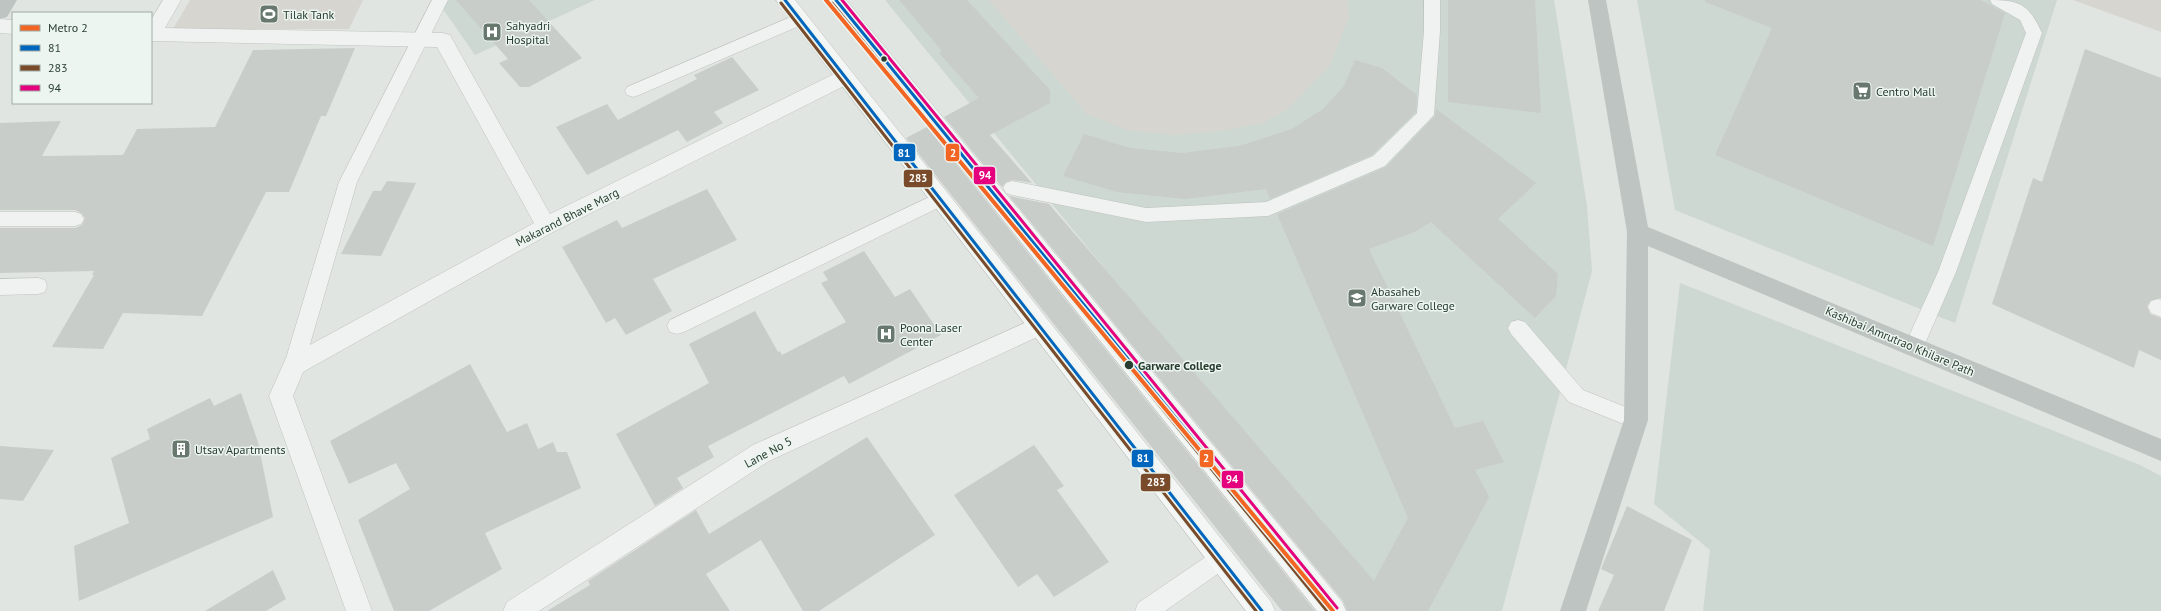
<svg xmlns="http://www.w3.org/2000/svg" width="2161" height="611" viewBox="0 0 2161 611" font-family="'PT Sans',sans-serif">
<style>
.built{fill:#ced8d2}
.green{fill:#d7d5cf}
.building{fill:#c8cdca}
.lines{fill:none;stroke-linecap:round;stroke-linejoin:round}
.lane-casing{stroke:#bdc2bf;stroke-width:1}
.street-casing{stroke:#bdc2bf;stroke-width:1}
.primary-casing{stroke:#bcc3bf;stroke-width:1}
.lane{fill:#eff2f0;fill-rule:evenodd}
.street{fill:#eff2f0;fill-rule:evenodd}
.secondary{fill:#bec4c1;fill-rule:evenodd}
.primary{fill:#f4f5f5;fill-rule:evenodd}
.bus-1-casing{stroke:#edf5f0;stroke-width:6}
.bus-2-casing{stroke:#edf5f0;stroke-width:6}
.bus-3-casing{stroke:#edf5f0;stroke-width:6}
.bus-1{stroke:#0065bd;stroke-width:3}
.bus-2{stroke:#7a4b2a;stroke-width:3}
.bus-3{stroke:#e5007d;stroke-width:3}
.metro-1-casing{stroke:#edf5f0;stroke-width:7}
.metro-1{stroke:#f26522;stroke-width:4}
.bus-dot{fill:#283d30;stroke:#edf5f0;stroke-width:1.5}
.labels{text-anchor:middle;dominant-baseline:central;stroke-width:3;stroke-linejoin:round;paint-order:stroke}
.poi-label{font-size:12px;fill:#283d30;stroke:#edf5f0;text-anchor:start}
.street-label{font-size:12px;fill:#283d30;stroke:#edf5f0}
.stop-label{font-size:12px;font-weight:bold;fill:#283d30;stroke:#edf5f0;text-anchor:start}
.line-badge{stroke:#edf5f0;stroke-width:1.5}
.badge-label{font-size:11px;text-anchor:middle;font-weight:bold;fill:#fff}
</style>
<rect width="100%" height="100%" fill="#e0e5e2"/>
<path class="built" d="M447,0h148l-120,55 -32,-46z
M885,0h669l33,206 5,65 -90,340h-117z
M1637,0h420l-102,323 -280,-113z
M1680,283l460,182 21,11v135h-458l7,-61 -56,-46z"/>
<path class="green" d="M190,0h173l-14,29h-176z
M989,0h358l2,16 -19,49 -41,43 -26,15 -43,8 -46,4 -46,-5 -41,-16z
M2073,0h88v32z"/>
<path class="building" d="M456,0h73l53,58 -53,29h-9l-21,-24 9,-4z
M899,0h68l83,90v13l-60,32 42,48 -20,-3 -6,2 -4,5 -58,-70 35,-19 -40,-45 3,-2z
M1448,0h87l6,113 -93,-11z
M1705,0h276l24,13 -72,233 -218,-91 57,-127 -67,-26z
M355,48l-29,68h-5l-32,76h-23l-64,124 -79,-3 -20,36 -51,-2 42,-72h-2l2,-4 -94,2v-45h75l7,-3 3,-7 -4,-5 -6,-3h-75v-87l61,-2 -19,35 81,-1 14,-26 78,-2 38,-77z
M2085,49l76,29v220l-10,2 -4,6 3,8 11,4v42l-22,-10 -5,18 -142,-64 41,-126 9,4z
M732,57l27,33 -45,22 9,11 -36,19 -9,-12 -91,45 -31,-48 51,-23 11,16 79,-41 -3,-4z
M1355,60l27,8 35,27 -1,17 -44,43 -102,44 -4,-10 -81,10 -68,-7 -54,-16 21,-42 46,14 52,5 57,-7 53,-17 31,-20 21,-23z
M1436,109l100,74 -38,36 60,55 -2,22 -21,22 -104,-96 -17,10 -45,17 86,179 28,-7 21,41 -29,8 14,27 -61,114h-81l-4,-10 -334,-405 40,8 325,377 34,-63 -131,-304 109,-47 49,-51z
M927,127l388,484h-33l-376,-473z
M387,181l29,2 -35,73 -40,-2 32,-63h8z
M707,189l30,51 -84,39 19,32 -46,24 -11,-17 -9,5 -44,-76 55,-27 5,8z
M864,251l31,46 15,-8 31,46 -92,49 -5,-8 -136,70 6,11 -37,21 6,10 -28,18 -39,-72 93,-51 -20,-39 66,-33 23,41 2,-1 2,4 64,-33 -25,-39 7,-3 -5,-8z
M470,364l37,68 20,-9 11,26 15,-7 4,10h10l14,36 -96,45 17,36 -73,42h-35l-36,-91 52,-31 -14,-26 -47,21 -19,-43z
M241,393l17,49 15,75 -194,84 -5,-55 55,-23 -18,-65 39,-19 -3,-10 63,-31 4,8z
M867,437l68,98 -116,76h-16l-42,-71 -55,34 24,37h-183l43,-26 -2,-4 108,-71 13,24z
M1034,445l30,41 -7,4 52,72 -55,35 -17,-23 -19,13 -64,-92z
M0,446l54,4 -31,51 -23,-2z
M1627,506l65,34 -28,71h-66l16,-36 -13,-6z
M273,570l13,29 -20,12h-61z"/>
<g class="lines">
<g class="lane-casing">
<path id="lane" d="M432,0h16l-91,182 -53,183 -3,6 -7,2 -7,-2 -3,-6 55,-183z
M1424,0h16v31l-6,84 -49,51 -117,50 -122,6 -134,-27 -6,-2 -3,-5 3,-5 6,-2 134,27 120,-6 107,-46 44,-43 7,-82z
M1990,0c31,0 39,5 52,33l-86,239 -35,81 -7,2 -7,-2 -3,-6 34,-75 88,-239 -6,-13 -28,-16z
M800,13l6,2 2,4 -2,4 -167,72 -6,2 -6,-2 -2,-4 2,-4z
M940,192l6,2 3,5 -3,5 -262,128 -7,2 -7,-2 -3,-6 3,-6z
M0,212h75l6,2 3,5 -3,5 -6,2h-75z
M38,278l7,2 2,6 -2,6 -7,2 -38,1v-16z
M2158,299l3,1v17l-10,-4 -3,-6 3,-6z
M1518,320l7,2 58,68 60,24 3,6 -3,6 -7,3 -67,-27 -58,-68 -3,-6 3,-6z
M1221,549l8,3 3,7 -3,7 -64,45h-30l3,-8 75,-51z"/>
</g>
<g class="street-casing">
<path id="street" d="M163,0h18l-16,28 278,5 7,2 100,179 288,-142 7,-2 7,2 3,5 -3,5 -299,150 -250,140 -10,24 79,215h-26l-77,-215 17,-38 248,-135 -97,-176 -286,-6v-21z
M0,19l13,1v14l-13,-1z
M1038,317l8,2 3,7 -3,7 -277,128 -230,150h-36l4,-9 246,-157z"/>
</g>
<g class="primary-casing">
<path id="primary" d="M776,0h19l476,602 4,9h-29z
M827,0h19l496,602 4,9h-29z"/>
</g>
<use href="#lane" class="lane"/>
<use href="#street" class="street"/>
<path class="secondary" d="M0,0h17l-10,17 -7,2z
M1588,0h18l42,227 513,212v22l-513,-215v174l-62,191h-26l64,-191 3,-188z"/>
<use href="#primary" class="primary"/>
<g class="bus-1-casing">
<path id="bus-1" d="M785,0l477,611
M836,0l497,611"/>
</g>
<g class="bus-2-casing">
<path id="bus-2" d="M781,3l475,608
M832,3l495,608"/>
</g>
<g class="bus-3-casing">
<path id="bus-3" d="M842,0l495,608"/>
</g>
<use href="#bus-1" class="bus-1"/>
<use href="#bus-2" class="bus-2"/>
<use href="#bus-3" class="bus-3"/>
<g class="metro-1-casing">
<path id="metro-1" d="M826,0l507,611"/>
</g>
<use href="#metro-1" class="metro-1"/>
</g>
<defs>
<g id="stadium-square" transform="scale(1)"><rect x="-9" y="-9" width="18" height="18" rx="4" fill="#68786e" stroke="#edf5f0"/><path d="M0-5a6.5 5 0 1 0 0 10a6.5 5 0 1 0 0-10ZM-3.5-1.8h7v3.6h-7Z" fill="#fff"/></g>
<g id="hospital-square" transform="scale(1)"><rect x="-9" y="-9" width="18" height="18" rx="4" fill="#68786e" stroke="#edf5f0"/><path d="M-5-5h3v3.5h4V-5h3V5h-3V1.5h-4V5h-3Z" fill="#fff"/></g>
<g id="supermarket-square" transform="scale(1)"><rect x="-9" y="-9" width="18" height="18" rx="4" fill="#68786e" stroke="#edf5f0"/><path d="M-6-5.5h2.5l.6 2H6L4.5 2H-2.5L-4.4-4H-6ZM-1.5 3.2a1.3 1.3 0 1 0 .1 0ZM3 3.2a1.3 1.3 0 1 0 .1 0Z" fill="#fff"/></g>
<g id="university-square" transform="scale(1)"><rect x="-9" y="-9" width="18" height="18" rx="4" fill="#68786e" stroke="#edf5f0"/><path d="M0-5L7-2L0 1L-7-2ZM-4 1L0 2.5L4 1V4Q0 6-4 4Z" fill="#fff"/></g>
<g id="building-square" transform="scale(1)"><rect x="-9" y="-9" width="18" height="18" rx="4" fill="#68786e" stroke="#edf5f0"/><path d="M-4-6H4V6H1V3H-1V6H-4ZM-2.5-4.3h1.7v1.8h-1.7ZM.8-4.3h1.7v1.8H.8ZM-2.5-1h1.7V.8h-1.7ZM.8-1h1.7V.8H.8Z" fill="#fff"/></g>
</defs>
<g fill-rule="evenodd">
<use href="#stadium-square" x="269" y="14"/>
<use href="#hospital-square" x="492" y="32"/>
<use href="#supermarket-square" x="1862" y="91"/>
<use href="#university-square" x="1357" y="298"/>
<use href="#hospital-square" x="886" y="334"/>
<use href="#building-square" x="181" y="449"/>
</g>
<g class="bus-dot">
<circle cx="884" cy="59" r="3.5"/>
<circle cx="1129" cy="365" r="5"/>
</g>
<g class="labels">
<g class="poi-label">
<text x="283" y="14">Tilak Tank</text>
<text x="506" y="25">Sahyadri<tspan x="506" dy="14">Hospital</tspan></text>
<text x="1876" y="91">Centro Mall</text>
<text x="1371" y="291">Abasaheb<tspan x="1371" dy="14">Garware College</tspan></text>
<text x="900" y="327">Poona Laser<tspan x="900" dy="14">Center</tspan></text>
<text x="195" y="449">Utsav Apartments</text>
</g>
<g class="street-label">
<text transform="translate(567 217) rotate(-27)">Makarand Bhave Marg</text>
<text transform="translate(1900 341) rotate(23)">Kashibai Amrutrao Khilare Path</text>
<text transform="translate(768 452) rotate(-28)">Lane No 5</text>
</g>
<g class="stop-label">
<text x="1138" y="365">Garware College</text>
</g>
</g>
<g class="line-badge">
<rect x="893" y="143" width="23" height="19" rx="4" fill="#0065bd"/>
<rect x="945" y="143" width="15" height="19" rx="4" fill="#f26522"/>
<rect x="973" y="166" width="23" height="19" rx="4" fill="#e5007d"/>
<rect x="903" y="169" width="30" height="19" rx="4" fill="#7a4b2a"/>
<rect x="1199" y="449" width="15" height="19" rx="4" fill="#f26522"/>
<rect x="1131" y="449" width="23" height="19" rx="4" fill="#0065bd"/>
<rect x="1221" y="470" width="23" height="19" rx="4" fill="#e5007d"/>
<rect x="1140" y="473" width="31" height="19" rx="4" fill="#7a4b2a"/>
</g>
<g class="badge-label">
<text x="904" y="157">81</text>
<text x="953" y="157">2</text>
<text x="985" y="179">94</text>
<text x="918" y="182">283</text>
<text x="1206" y="462">2</text>
<text x="1143" y="462">81</text>
<text x="1232" y="483">94</text>
<text x="1156" y="486">283</text>
</g>
<rect x="12" y="12" width="140" height="92" fill="#edf5f0" stroke="#9eaba3"/>
<rect x="20" y="25" width="20" height="6" fill="#f26522" stroke="#9eaba3"/>
<text x="48" y="32" font-size="12" fill="#283d30">Metro 2</text>
<rect x="20" y="45" width="20" height="6" fill="#0065bd" stroke="#9eaba3"/>
<text x="48" y="52" font-size="12" fill="#283d30">81</text>
<rect x="20" y="65" width="20" height="6" fill="#7a4b2a" stroke="#9eaba3"/>
<text x="48" y="72" font-size="12" fill="#283d30">283</text>
<rect x="20" y="85" width="20" height="6" fill="#e5007d" stroke="#9eaba3"/>
<text x="48" y="92" font-size="12" fill="#283d30">94</text>
</svg>
